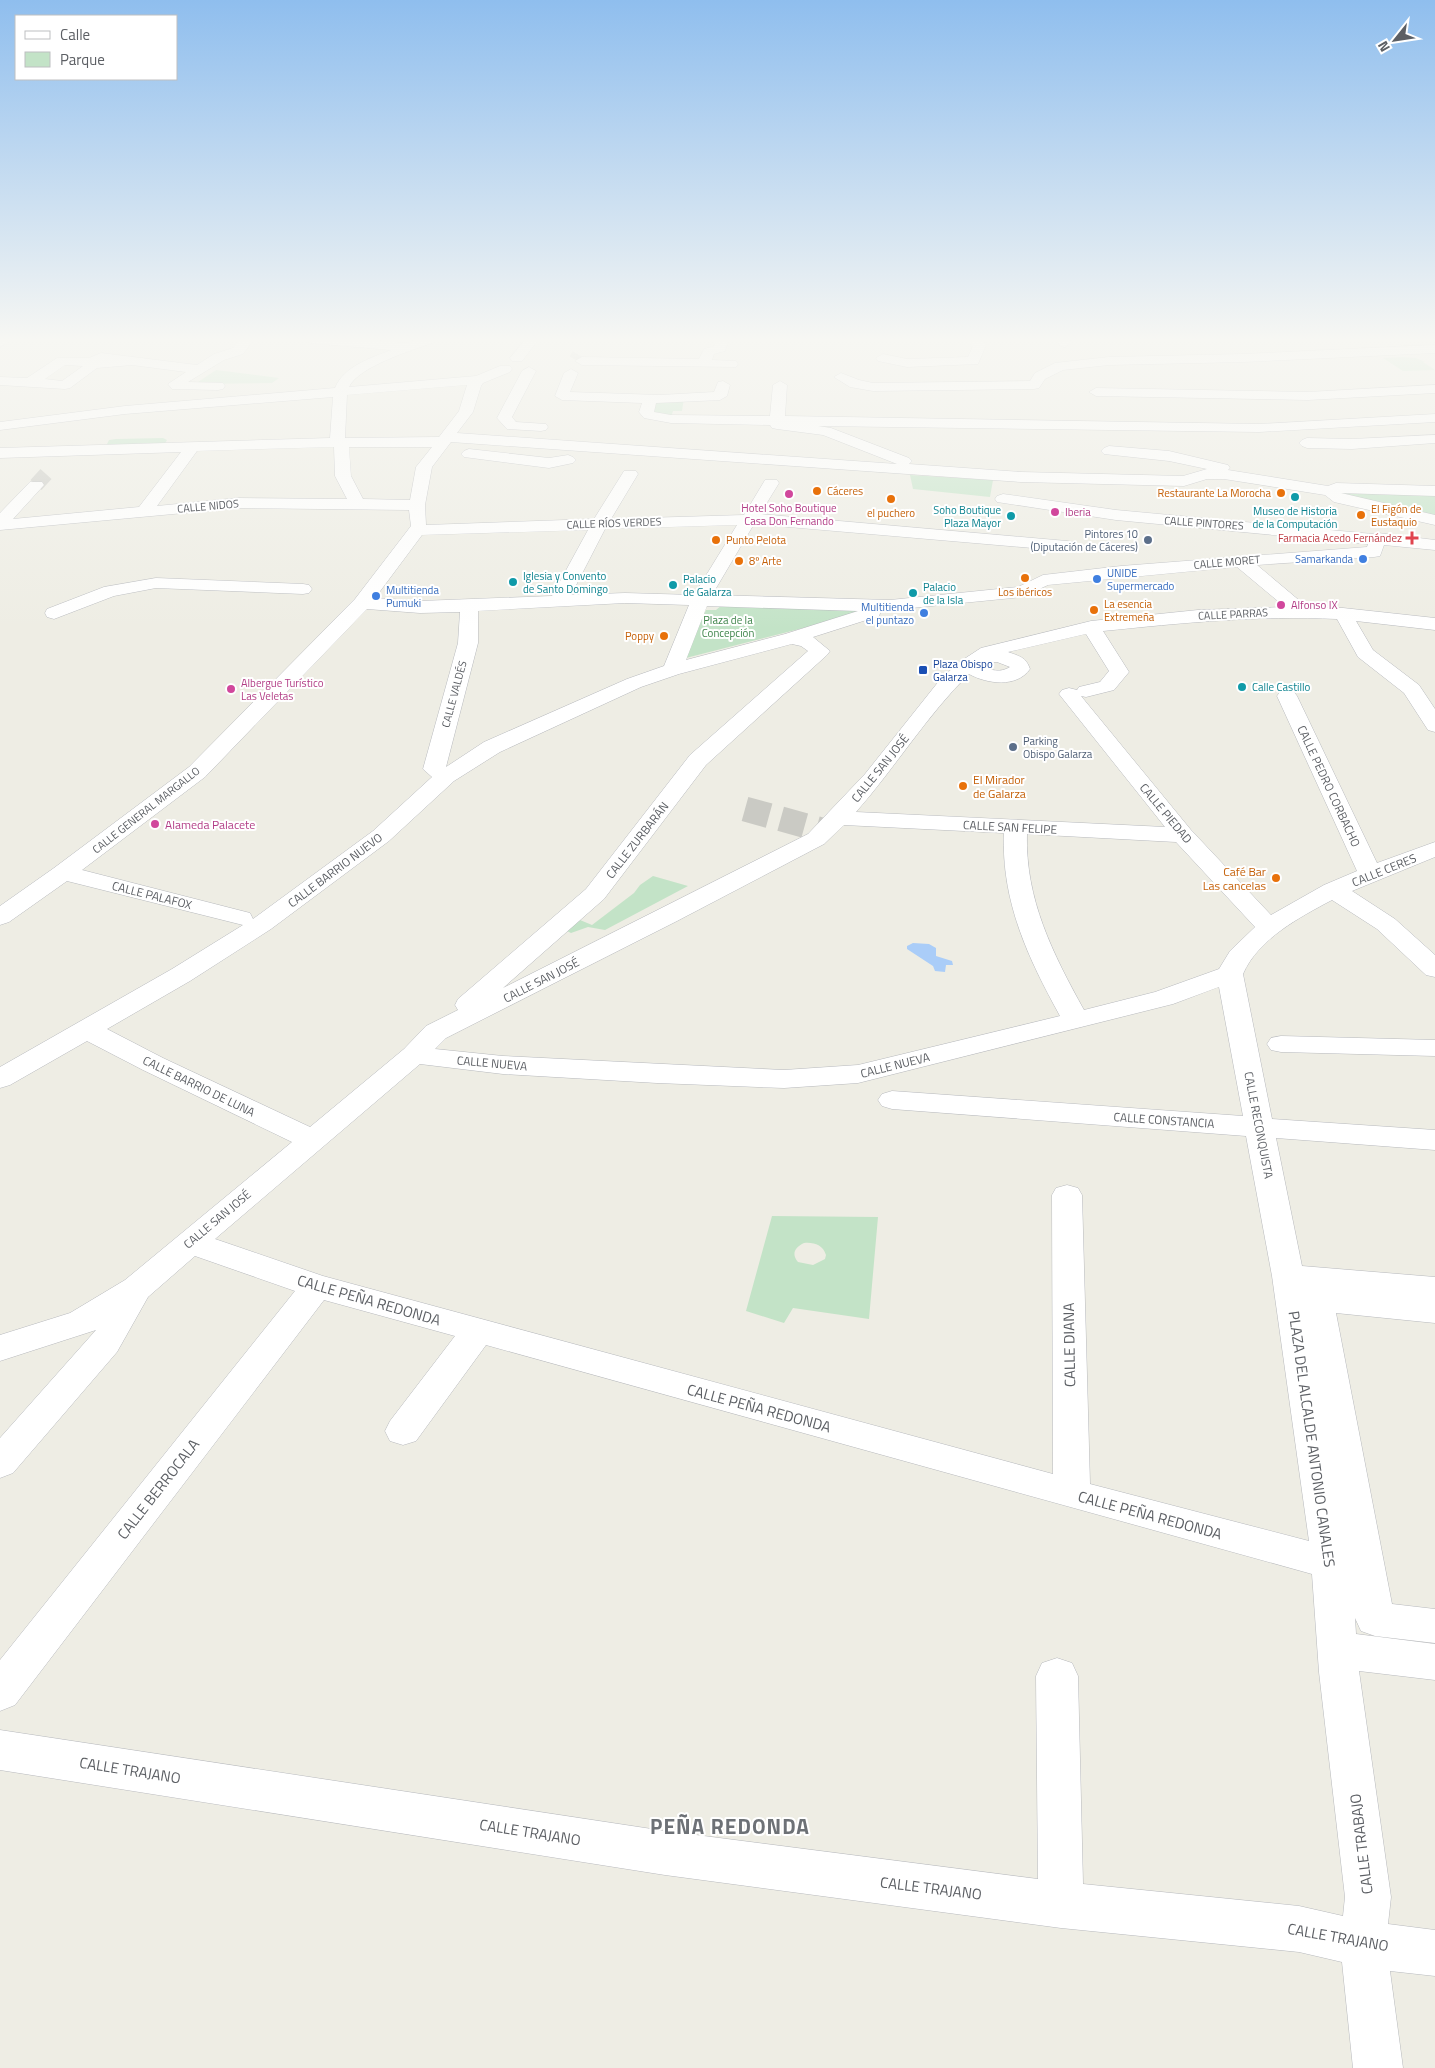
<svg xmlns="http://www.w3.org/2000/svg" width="1435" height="2068" viewBox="0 0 1435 2068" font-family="'Titillium Web',sans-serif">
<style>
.green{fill:#c3e3c7;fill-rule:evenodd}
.water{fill:#aacdf8}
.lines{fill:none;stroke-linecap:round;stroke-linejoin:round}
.street-tunnel-far1{stroke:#cacac4;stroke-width:15;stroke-dasharray:15 8;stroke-linecap:butt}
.street-tunnel{stroke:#cacac4;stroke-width:25;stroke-dasharray:25 12;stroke-linecap:butt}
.street-casing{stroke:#b7b9bd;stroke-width:1}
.street{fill:#fff;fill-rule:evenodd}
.food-dot{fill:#e8710a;stroke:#fff;stroke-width:2}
.hotel-dot{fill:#d1479c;stroke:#fff;stroke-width:2}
.culture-dot{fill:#0f9aa8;stroke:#fff;stroke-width:2}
.health-dot{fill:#e0444e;stroke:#fff;stroke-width:2}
.service-dot{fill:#5c6f8a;stroke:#fff;stroke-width:2}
.shop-dot{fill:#3f7fe0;stroke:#fff;stroke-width:2}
.transit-dot{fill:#1a4fb4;stroke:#fff;stroke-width:2}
.labels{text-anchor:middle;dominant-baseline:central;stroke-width:4;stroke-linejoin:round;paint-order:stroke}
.far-food-label{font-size:11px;fill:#c56008;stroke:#fff;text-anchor:start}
.far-street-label{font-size:11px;fill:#5c5f64;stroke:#fff}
.far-hotel-label{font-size:11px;fill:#b23c85;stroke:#fff;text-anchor:start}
.far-culture-label{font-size:11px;fill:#0d838f;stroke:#fff;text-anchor:start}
.far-service-label{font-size:11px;fill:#4e5e75;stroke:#fff;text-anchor:end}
.far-health-label{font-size:11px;fill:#be3a42;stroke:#fff;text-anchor:end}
.far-shop-label{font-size:11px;fill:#366cbe;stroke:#fff;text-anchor:end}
.far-park-label{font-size:11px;fill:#3c8348;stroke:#fff}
.far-transit-label{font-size:11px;fill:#164399;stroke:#fff;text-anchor:start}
.street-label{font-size:12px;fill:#5c5f64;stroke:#fff}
.food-label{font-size:12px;fill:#c56008;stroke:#fff;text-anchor:start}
.hotel-label{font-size:12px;fill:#b23c85;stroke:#fff;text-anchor:start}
.near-street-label{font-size:15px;fill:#5c5f64;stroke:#fff}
.near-district-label{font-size:21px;font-weight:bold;letter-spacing:1px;fill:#6d7176;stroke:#fff}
</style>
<rect width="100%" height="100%" fill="#eeede4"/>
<path class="green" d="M1402,357l14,1 9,4h-2l12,8 -32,1 -20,-13z
M216,370l63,8 -7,5 -77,1z
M684,398l-2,13h-9l-2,6 -13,-1 -11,-9 3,-8z
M163,438l4,2 -3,5 -58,1 3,-6 7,-1z
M910,475l83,5 -3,17 -77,-8z
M1341,492l94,1v25l-95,-23z
M722,605l168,1 -208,53 24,-49h10z
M653,876l35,10 -83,44 -17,-3 -17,6 -4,-2 13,-11 12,5 42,-32 6,-8z
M772,1216l106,1 -9,102 -76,-11 -9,15 -38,-12zM804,1243c10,-1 19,2 22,12l-1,4 -12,6 -15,-3c-7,-8 -3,-15 6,-19z"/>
<path class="water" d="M913,943l16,1 7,4v8l16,5 1,4h-7l-1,7 -10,-1 -2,-5 -26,-17v-3z"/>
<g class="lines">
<path class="street-tunnel-far1" d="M576,360l3,-5
M36,485l10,-11"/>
<path class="street-tunnel" d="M745,809l80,22"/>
<g class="street-casing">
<path id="street" d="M0,339h13l-13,8z
M241,339h13l-11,15 -19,6 -36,22 35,1 2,3 -2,3 -5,1 -46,-1 -4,-5 18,-12 -54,-7 -35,3 -27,20 -5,1 -65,-4v-8l27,1 30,-20h32l12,-5 96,12 17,-11 19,-6zM65,365l18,1 -21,15 -17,-2z
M304,339h54l49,4 11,-4h18l-1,3c-22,8 -76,24 -86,45l127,-11 24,-10h10l2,3 -2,3 -27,11 -2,3 -8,26 -16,21 440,31 -74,-29 -46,-6 -5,-1 -2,-3 -99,-2 -27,-5 -5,-6 3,-9 -80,-3 -7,-4 9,-23 7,-4 7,4 -8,19 90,3 54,-3 4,-10 5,-1 7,4 -3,11 -7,4 -64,3 -2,9 17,3 99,1 3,-31 7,-4 7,4 -2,31 474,8 176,-10v8l-176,10 -441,-6 13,2 78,30 3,3 -3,3 112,8 162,4 24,-7 -38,-8 -65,-7 -3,-3 3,-3 5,-2 60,5 59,14 2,3 -2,2 100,16 8,-3 99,3v10l-94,-3 94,22v10l-101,-23 -9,-7 -101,-16h-17l-23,7 -163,-4 -570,-40 -19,25 -7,38 1,20 168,-6 30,-48h12l2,3 -27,45 133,-4 21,-35h12l2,3 -19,31 307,27 6,1 3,4 -3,4 -6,1 -313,-27 -42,71 178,5 128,-13 25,-12 78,-9 246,-19 1,-3 -252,-24 -119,-18 -2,-3 2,-3 6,-2 113,16 257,24 5,-1 57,7v10l-51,-5 -4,11 -6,1 -117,8 50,42 36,1 92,10v12l-79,-9 17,29 46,35 16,24v23l-7,-2 -24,-37 -46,-36 -21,-38c-78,-4 -156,4 -234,12l26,41 -15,18 -28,7 -5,-1 110,134 80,85 53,-30 33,-14 -80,-175 3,-4 7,-2 7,2 3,4 80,167 58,-21v15l-83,34 43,28 40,36v22l-9,-2 -49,-46 -45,-29c-32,17 -74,39 -89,74l29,145 163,11v20l-159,-12 26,128 133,11v46l-99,-10 56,291 43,5v34l-60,-7 -14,-5 -6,-13 1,16 79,10v36l-76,-9 32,226 -3,27 47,6v46l-45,-5 13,97h-50l-11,-106 -43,-10 -238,-24 -396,-53 -665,-105v-40l665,101 373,48 -2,-203 6,-13 15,-5 15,5 6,13 5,208 216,22 44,10 2,-19 -26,-225 -7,-98 -826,-229 -70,96 -13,4 -13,-4 -5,-10 5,-10 65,-85 -131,-36 -309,405 -15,6v-51l295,-369 -100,-35 -47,41 -31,55 -104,121 -13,5v-40l96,-108 -96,31v-26l70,-22 55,-33 167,-138 -149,-72 -56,-29 -77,44 -10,3v-21l172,-98 71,-44 -176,-44 -58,41 -9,3v-19l54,-38 135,-101 166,-168 56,-73 -2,-16 -171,-2 -238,22v-17l30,-31h12l2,3 -31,34 126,-12 42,-55 -181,6v-10l330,-10 3,-41 -208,17 -125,16v-8l125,-16 210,-18c9,-22 36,-30 56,-38l-81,-7zM467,385l-8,26 -20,26 -94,1 2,-43zM334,447l1,29 12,23 -109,-1 -81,8 40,-55zM349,447h83l-16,20 -6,33 -47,-1 -12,-23zM737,525l-43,70 -69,-2 -54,2 34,-66zM588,530l-36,66 -132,5 -45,-3 47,-63zM1237,567l48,40 -87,3 -107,11 -110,27 -23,15 -19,18 -74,93 -57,60 -305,154 101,-89 102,-134 121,-110 3,-4 -17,-14 66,-21 2,-5 141,-14 26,-12zM625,603l64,2 -25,61 -37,13 -143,63 -38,25 32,-124v-32zM707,606l151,5 -73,23 -99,26zM367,609l53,4 40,-1 -2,31 -35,126 9,8 -59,54 -120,88 -3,-6 -168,-43 123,-93zM1086,634l23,37 -9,11 -21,5 -2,3 -8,-2 -7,2 -3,4 106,133 -309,-15c39,-44 71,-97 113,-138 18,10 48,14 61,-5 -4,-12 -11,-13 -22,-17zM792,644l9,2 7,5 -118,104 -104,134 -128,110 -3,6 3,5 -32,16 -22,23 -94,78 -147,-69 -56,-29 83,-48 81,-52 118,-88 65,-60 46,-29 141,-65 38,-13zM986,662h11l13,5c-10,6 -19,4 -28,-2zM844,825l160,8c-3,68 24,125 56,183l-202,49 -74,5 -281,-14 -68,-7 11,-11 231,-117 147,-77zM1027,834l149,8 79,85 -25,24 -11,18 -64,23 -71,18c-31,-56 -59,-111 -57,-176zM1219,987l24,129 -351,-25 -10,3 -4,6 4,6 10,3 354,27 26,140 37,265 -219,-57 -8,-289 -4,-7 -11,-3 -11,3 -4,7 1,279 -730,-198 -108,-37 205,-175 83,10 154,9 127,5 74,-5 315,-79z
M526,339h13l-17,22h-10l-2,-3z
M717,339h12l-4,12 -11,3 -2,6 24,1 2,3 -2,3 -154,-2 -7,-4 7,-4 117,2 5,-10 10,-3z
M967,339h14l5,6 -8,19 -71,3 -29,-6 -2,-3 7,-4 24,5 61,-2 5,-11z
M1057,339h13l1,4 -6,4 -5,-1z
M1435,345v8l-192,9 -134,3 -46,5 -18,9 -6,9 -5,1 -161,2 -23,-4 -16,-10 7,-4 18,7 14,3 157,-2 5,-8 20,-10 54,-6 134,-3z
M529,367l7,4 -24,46 4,5 30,2 2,3 -2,3 -5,1 -34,-2 -10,-11 25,-47z
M1435,385v8l-127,7 -212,-4 -7,-4 7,-4 212,4z
M1435,435v8l-83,6 -45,-1 -5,-2 -3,-3 3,-3 5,-2 45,1z
M469,449l80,9 19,-3 5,2 3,3 -3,3 -24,5 -85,-11 -3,-3 3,-3z
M156,578l147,6 6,1 3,4 -3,4 -6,1 -147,-6 -42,8 -60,23 -7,-2 -2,-4 2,-4 57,-22z
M1281,1036l154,4v16l-154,-4 -10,-2 -4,-6 4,-6z"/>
</g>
<use href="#street" class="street"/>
</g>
<linearGradient id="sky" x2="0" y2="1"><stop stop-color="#8fbeee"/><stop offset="0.54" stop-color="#f7f7f3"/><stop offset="1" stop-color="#f7f7f3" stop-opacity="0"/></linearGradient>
<rect width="1435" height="629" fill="url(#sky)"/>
<g class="food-dot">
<circle cx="817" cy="491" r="5"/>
<circle cx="1281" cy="493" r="5"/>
<circle cx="891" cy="499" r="5"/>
<circle cx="1361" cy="515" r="5"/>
<circle cx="716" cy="540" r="5"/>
<circle cx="739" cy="561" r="5"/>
<circle cx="1025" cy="578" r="5"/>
<circle cx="1094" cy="610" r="5"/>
<circle cx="664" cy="636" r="5"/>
<circle cx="963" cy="786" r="5"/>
<circle cx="1276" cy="878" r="5"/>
</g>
<g class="hotel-dot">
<circle cx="789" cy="494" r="5"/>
<circle cx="1055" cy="512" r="5"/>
<circle cx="1281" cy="605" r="5"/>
<circle cx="231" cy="689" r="5"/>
<circle cx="155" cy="824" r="5"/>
</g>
<g class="culture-dot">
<circle cx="1295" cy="497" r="5"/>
<circle cx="1011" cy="516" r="5"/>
<circle cx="513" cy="582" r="5"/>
<circle cx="673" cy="585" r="5"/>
<circle cx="913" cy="593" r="5"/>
<circle cx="1242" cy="687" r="5"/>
</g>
<path class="health-dot" d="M1409.5 530.5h5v5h5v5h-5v5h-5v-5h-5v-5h5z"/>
<g class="service-dot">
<circle cx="1148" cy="540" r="5"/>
<circle cx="1013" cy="747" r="5"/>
</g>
<g class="shop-dot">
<circle cx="1363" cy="559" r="5"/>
<circle cx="1097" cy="579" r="5"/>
<circle cx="376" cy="596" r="5"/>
<circle cx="924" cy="613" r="5"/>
</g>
<rect class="transit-dot" x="918" y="665" width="10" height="10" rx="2.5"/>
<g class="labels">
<g class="far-food-label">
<text x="827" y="491">Cáceres</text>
<text x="1271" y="493" text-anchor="end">Restaurante La Morocha</text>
<text x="1371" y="509">El Figón de<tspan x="1371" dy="13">Eustaquio</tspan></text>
<text x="891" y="513" text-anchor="middle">el puchero</text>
<text x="726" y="540">Punto Pelota</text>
<text x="749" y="561">8º Arte</text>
<text x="1025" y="592" text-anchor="middle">Los ibéricos</text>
<text x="1104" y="604">La esencia<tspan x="1104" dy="13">Extremeña</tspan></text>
<text x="654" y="636" text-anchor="end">Poppy</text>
</g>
<g class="far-street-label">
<text transform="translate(208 506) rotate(-5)">CALLE NIDOS</text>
<text transform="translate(614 523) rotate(-2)">CALLE RÍOS VERDES</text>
<text transform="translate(1204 523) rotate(4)">CALLE PINTORES</text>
<text transform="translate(1227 562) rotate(-5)">CALLE MORET</text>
<text transform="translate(1233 614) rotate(-3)">CALLE PARRAS</text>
<text transform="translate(454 694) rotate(-75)">CALLE VALDÉS</text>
<text transform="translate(146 810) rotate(-38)">CALLE GENERAL MARGALLO</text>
</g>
<g class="far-hotel-label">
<text x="789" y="508" text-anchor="middle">Hotel Soho Boutique<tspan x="789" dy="13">Casa Don Fernando</tspan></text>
<text x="1065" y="512">Iberia</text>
<text x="1291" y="605">Alfonso IX</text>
<text x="241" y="683">Albergue Turístico<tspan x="241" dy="13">Las Veletas</tspan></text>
</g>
<g class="far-culture-label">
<text x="1001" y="510" text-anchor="end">Soho Boutique<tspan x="1001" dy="13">Plaza Mayor</tspan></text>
<text x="1295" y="511" text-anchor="middle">Museo de Historia<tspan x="1295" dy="13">de la Computación</tspan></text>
<text x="523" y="576">Iglesia y Convento<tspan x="523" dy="13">de Santo Domingo</tspan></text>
<text x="683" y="579">Palacio<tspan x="683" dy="13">de Galarza</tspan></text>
<text x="923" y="587">Palacio<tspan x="923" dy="13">de la Isla</tspan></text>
<text x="1252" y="687">Calle Castillo</text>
</g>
<g class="far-service-label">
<text x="1138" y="534">Pintores 10<tspan x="1138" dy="13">(Diputación de Cáceres)</tspan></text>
<text x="1023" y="741" text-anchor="start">Parking<tspan x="1023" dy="13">Obispo Galarza</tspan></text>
</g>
<g class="far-health-label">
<text x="1402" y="538">Farmacia Acedo Fernández</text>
</g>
<g class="far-shop-label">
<text x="1353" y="559">Samarkanda</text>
<text x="1107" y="573" text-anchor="start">UNIDE<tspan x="1107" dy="13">Supermercado</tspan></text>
<text x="386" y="590" text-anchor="start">Multitienda<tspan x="386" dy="13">Pumuki</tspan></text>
<text x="914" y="607">Multitienda<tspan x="914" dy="13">el puntazo</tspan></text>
</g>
<g class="far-park-label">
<text x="728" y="620">Plaza de la<tspan x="728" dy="13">Concepción</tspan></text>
</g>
<g class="far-transit-label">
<text x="933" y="664">Plaza Obispo<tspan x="933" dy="13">Galarza</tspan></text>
</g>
<g class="street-label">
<text transform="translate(880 768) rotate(-51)">CALLE SAN JOSÉ</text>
<text transform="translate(1329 786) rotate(65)">CALLE PEDRO CORBACHO</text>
<text transform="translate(1166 813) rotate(50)">CALLE PIEDAD</text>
<text transform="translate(1010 827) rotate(3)">CALLE SAN FELIPE</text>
<text transform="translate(637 840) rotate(-52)">CALLE ZURBARÁN</text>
<text transform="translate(335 870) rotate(-37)">CALLE BARRIO NUEVO</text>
<text transform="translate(1384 870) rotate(-22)">CALLE CERES</text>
<text transform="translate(152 895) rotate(14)">CALLE PALAFOX</text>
<text transform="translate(541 980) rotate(-27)">CALLE SAN JOSÉ</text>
<text transform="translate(492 1063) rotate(5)">CALLE NUEVA</text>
<text transform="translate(895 1065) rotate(-14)">CALLE NUEVA</text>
<text transform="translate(199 1086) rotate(26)">CALLE BARRIO DE LUNA</text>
<text transform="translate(1164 1120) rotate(4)">CALLE CONSTANCIA</text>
<text transform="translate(1259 1125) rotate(79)">CALLE RECONQUISTA</text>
<text transform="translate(217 1219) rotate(-40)">CALLE SAN JOSÉ</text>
</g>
<g class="food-label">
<text x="973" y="779">El Mirador<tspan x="973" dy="14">de Galarza</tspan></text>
<text x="1266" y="871" text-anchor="end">Café Bar<tspan x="1266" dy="14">Las cancelas</tspan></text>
</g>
<g class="hotel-label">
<text x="165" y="824">Alameda Palacete</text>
</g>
<g class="near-street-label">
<text transform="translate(369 1300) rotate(16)">CALLE PEÑA REDONDA</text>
<text transform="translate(1069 1345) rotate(-91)">CALLE DIANA</text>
<text transform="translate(759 1408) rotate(15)">CALLE PEÑA REDONDA</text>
<text transform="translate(1312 1439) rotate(82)">PLAZA DEL ALCALDE ANTONIO CANALES</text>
<text transform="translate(158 1489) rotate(-52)">CALLE BERROCALA</text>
<text transform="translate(1150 1515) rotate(15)">CALLE PEÑA REDONDA</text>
<text transform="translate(130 1770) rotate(9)">CALLE TRAJANO</text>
<text transform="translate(530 1832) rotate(9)">CALLE TRAJANO</text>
<text transform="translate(1361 1844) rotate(-97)">CALLE TRABAJO</text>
<text transform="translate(931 1888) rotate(7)">CALLE TRAJANO</text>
<text transform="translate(1338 1937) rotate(10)">CALLE TRAJANO</text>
</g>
<g class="near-district-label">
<text x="730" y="1826">PEÑA REDONDA</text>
</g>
</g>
<rect x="15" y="15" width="162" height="65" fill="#ffffff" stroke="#bebfc1"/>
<rect x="25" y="31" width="25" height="8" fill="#ffffff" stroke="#bebfc1"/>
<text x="60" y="40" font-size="15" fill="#5c5f64">Calle</text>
<rect x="25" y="52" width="25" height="15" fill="#c3e3c7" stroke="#bebfc1"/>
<text x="60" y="65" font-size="15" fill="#5c5f64">Parque</text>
<g transform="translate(1395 40) rotate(240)" stroke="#ffffff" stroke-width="4" paint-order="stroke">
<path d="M0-4L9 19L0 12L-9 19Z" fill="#5c5f64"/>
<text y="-8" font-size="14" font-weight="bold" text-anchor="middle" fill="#5c5f64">N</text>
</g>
</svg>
